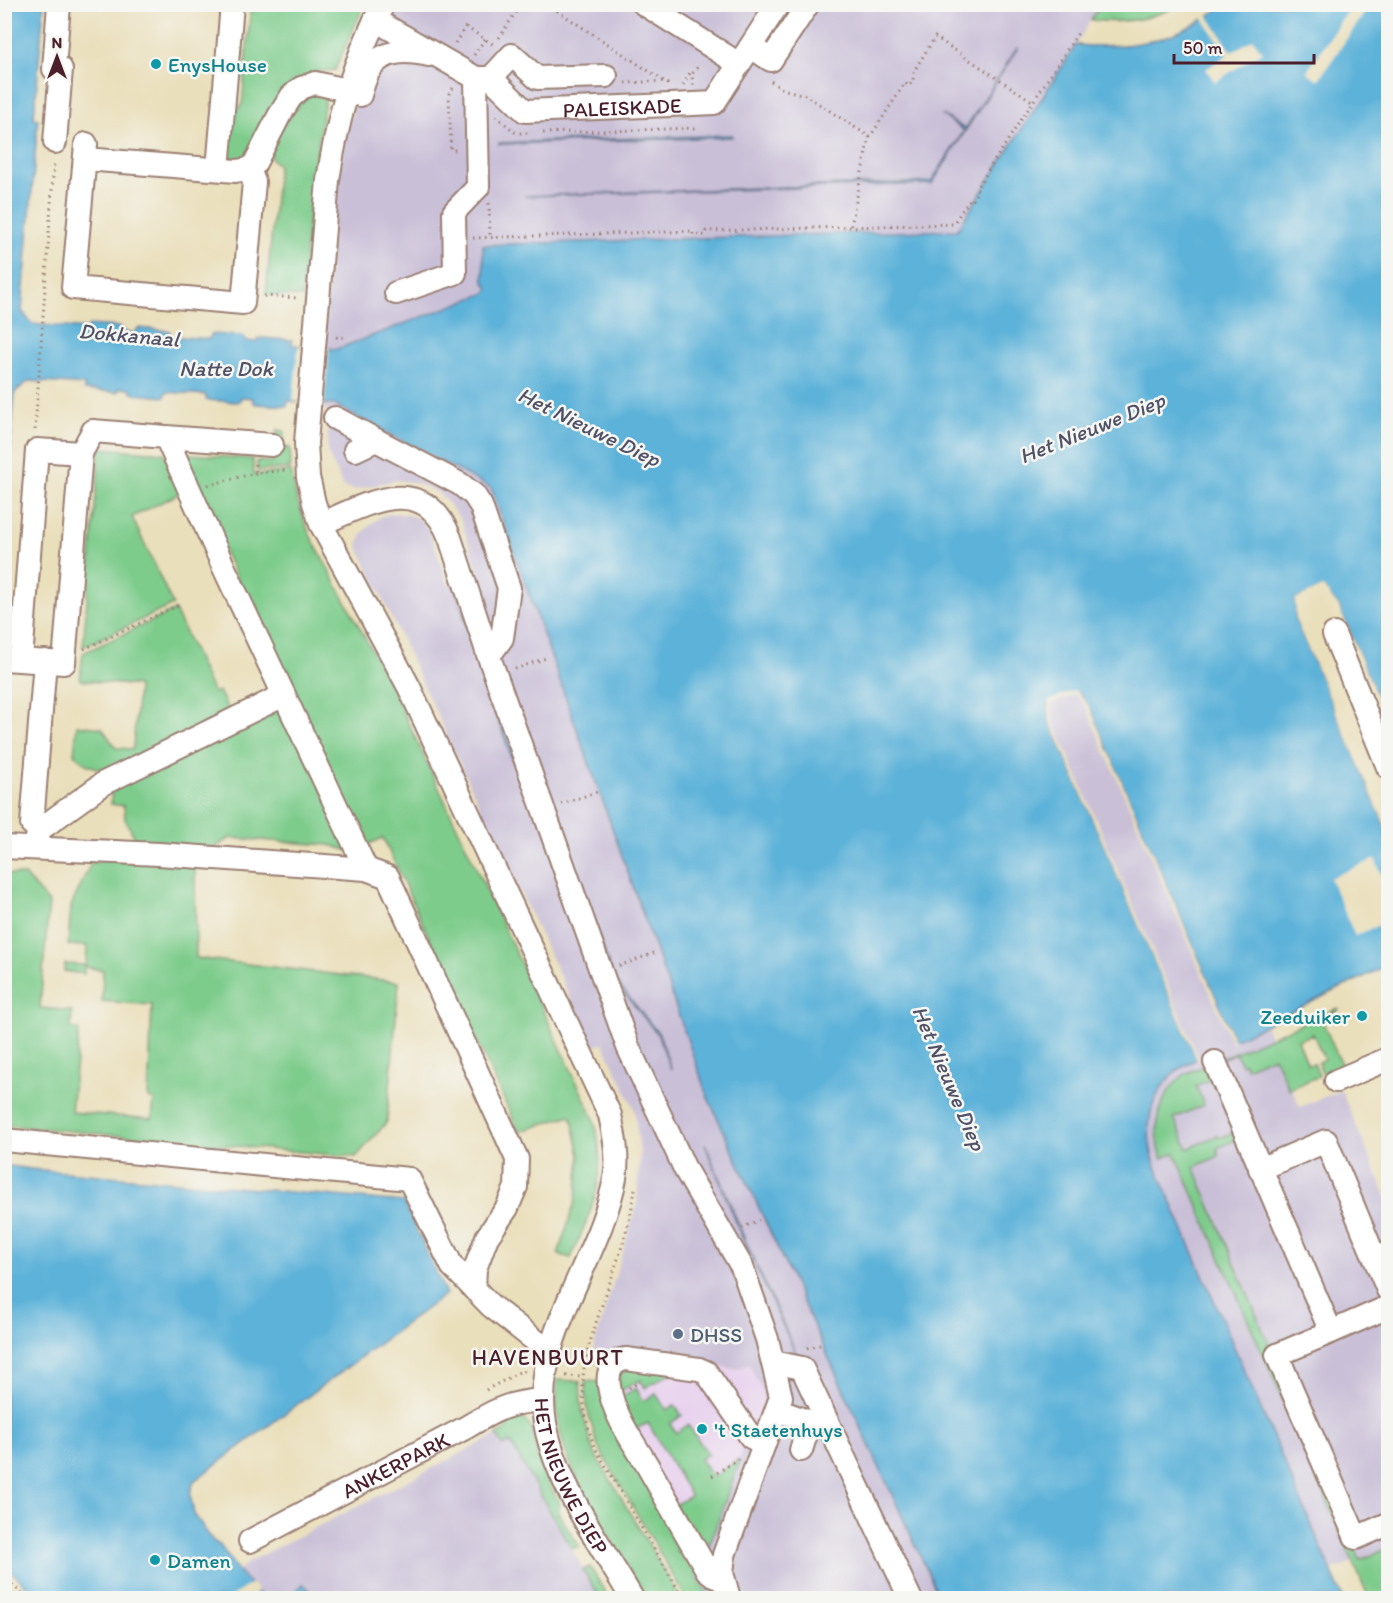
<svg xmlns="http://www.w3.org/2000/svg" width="1393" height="1603" viewBox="0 0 1393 1603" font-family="Itim,sans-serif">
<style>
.built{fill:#e8d2ee}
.industrial{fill:#c9bfd7}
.green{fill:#7ecc8c;stroke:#64765c;stroke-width:1.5}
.water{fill:#5db2d9;stroke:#546882;stroke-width:1.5}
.pier{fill:#eadfbb}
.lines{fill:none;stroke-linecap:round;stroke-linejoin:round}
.minor-casing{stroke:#9a7f73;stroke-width:26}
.path{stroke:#9a7f73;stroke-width:3;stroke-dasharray:1.5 4.5;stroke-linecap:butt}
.minor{stroke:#fff;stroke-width:22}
.culture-dot{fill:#0f9aa8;stroke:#f6f6f2;stroke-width:2}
.service-dot{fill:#5c6f8a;stroke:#f6f6f2;stroke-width:2}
.labels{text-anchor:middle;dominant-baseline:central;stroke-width:5;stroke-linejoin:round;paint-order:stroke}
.culture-label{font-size:21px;fill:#0d838f;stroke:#f6f6f2;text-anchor:start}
.street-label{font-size:21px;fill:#4a1f2b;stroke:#f6f6f2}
.service-label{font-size:21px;fill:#4e5e75;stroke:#f6f6f2;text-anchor:start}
.water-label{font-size:22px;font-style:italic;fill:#515268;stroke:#f6f6f2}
.neighbourhood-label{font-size:22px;letter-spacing:1.5px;fill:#4a1f2b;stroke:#f6f6f2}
</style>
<rect width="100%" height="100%" fill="#f6f6f2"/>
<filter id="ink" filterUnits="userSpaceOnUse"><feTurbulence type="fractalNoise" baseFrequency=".0167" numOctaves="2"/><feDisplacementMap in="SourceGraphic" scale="12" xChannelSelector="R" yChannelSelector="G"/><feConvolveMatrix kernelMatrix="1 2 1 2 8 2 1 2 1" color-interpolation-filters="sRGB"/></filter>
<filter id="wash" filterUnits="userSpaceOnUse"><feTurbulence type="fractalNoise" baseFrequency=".008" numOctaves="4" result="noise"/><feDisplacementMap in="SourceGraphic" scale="24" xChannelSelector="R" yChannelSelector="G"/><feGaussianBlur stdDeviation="1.35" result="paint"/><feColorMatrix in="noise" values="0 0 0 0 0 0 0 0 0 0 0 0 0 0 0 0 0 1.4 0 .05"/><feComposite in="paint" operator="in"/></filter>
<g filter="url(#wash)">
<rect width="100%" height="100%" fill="#eadfbb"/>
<path class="built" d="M608,1352l129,17 13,-5 12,26 1,16 -24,57 -2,-2 -48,33 1,2 -22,13 -65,-142z"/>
<path class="industrial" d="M1081,4l17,4 -22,37 -119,185 -474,15 1,37 5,6 -3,5 -149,56 -14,-1 10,-122 11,-86 22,-74 30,-61z
M324,404l11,1 156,83 218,613 231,497h-230l-13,-21 4,-10 -33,-58 22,-13 -1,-3 25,-11 9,-12 15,-10 1,2 12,-39 8,-4 1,-3 3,-13 -1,-13 -13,-26 -12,5 -144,-19 44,-146 3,-52 -6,-44 -31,-65 -10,4 -235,-501 4,-12 9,-10 11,-8 13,-3 14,2 12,5 8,10 19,55 31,-10 -18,-55 -16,-21 -10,-8 -22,-9 -18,-2 -39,10 -13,-3 -16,-36 2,-36 -1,-4 -4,-1z
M1075,690l14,16 145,333 31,-14 35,82 41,-17 47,111v346l-57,24 -177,-409 -4,-14 -1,-27 7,-25 14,-20 10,-8 16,-9 -146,-338 -1,-20z
M497,1435l6,10 7,-3 90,156h-282l-15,-14 -16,14h-24l-25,-27 12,-10z"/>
<path class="green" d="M251,5h113l-29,65 -19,2 -69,87 -14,1 -3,-2 -2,-41 14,-12z
M1104,5v-1l75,1c-28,15 -57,19 -88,15l7,-12h6z
M313,94l12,5 -14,91 -9,107 -36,-2 12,-130c-4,-3 -8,-6 -8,-12 1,-15 26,-43 35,-57z
M277,430l7,1 -1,16 7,1 1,20 -34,3v-10l17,1z
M100,448l64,5 18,39 -50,25 41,88 -90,42z
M179,453l74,6 1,16 37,-4 5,26 13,36 80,149 205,437c15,57 -1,87 -23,139l-13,-4 18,-55 4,-44 -9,-40 -52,17 -136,-294 -22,9z
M175,610l38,83 6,-2 10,20 -115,57 -12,2 -16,-6 -12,-10 3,-29 25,3 14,20 17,1 5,-63 -58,-6 3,-27z
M277,707l7,3 67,141 -22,-6 -99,-7 -19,12 -74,-8 -12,-23 -1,-13 -13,-2 1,-16z
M108,859l87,7 1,92 203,24 -12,140 -31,35 -351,-32 -1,-251 20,1 25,28 -9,105 32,3 -1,17 8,2 -8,82 81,7 2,-20 -6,-1 4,-93 -50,-4 1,-31 -19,-3v7l-20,-3 1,-7 21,1 1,-19 -19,-1 3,-39 20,-43z
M1338,1008l1,2 -18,8 21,48 -19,8 -5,-12 6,-3 -11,-25 -15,6 10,25 6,-2 5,13 -30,13 -15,-33 -28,12 -2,-5 -3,1 -5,-11 -32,14 5,13 -13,6 8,19 -30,13 14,31 30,-14 2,3 16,-6v8l-19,8 2,8 -25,11 166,393 28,-12v50h-19l-194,-445 -13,5c-10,-31 -4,-63 23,-84z
M622,1366l52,5 -29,17 -4,-8 -26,14z
M557,1380l23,1 2,29 11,40 87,148h-34c-15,-25 -30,-50 -44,-75 -30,-51 -49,-83 -45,-143z
M585,1381l19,1 97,185 -4,10 13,21h-24l-88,-151 -11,-38z
M636,1388l8,13 12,-7 11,16 7,-5 8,10 -12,9 6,9 12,-8 20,29 -8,5 13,18 25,-17 1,3 -34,94 -31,-52 16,-9 -1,-3 -41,-70 -12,6 -19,-30z
M509,1418l15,1c11,9 11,31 16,45 5,14 12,26 20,39l-2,10 21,33 -7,3 -62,-107 -7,4 -6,-11 9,-5 2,-4 -3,-6z
M590,1567l19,31h-9l-17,-28z"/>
<path class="water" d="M5,5h39l-10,113 4,1 -16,192 10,13 56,5 1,-4 31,2 3,1v4l12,1 1,-3 3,-2 31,3v5l40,3 1,-5 31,2 3,2v3l12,1 1,-3 3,-1 31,2v5l45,4 149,-56 3,-5 -5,-6 -1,-37 474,-15 119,-185c59,4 100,-4 148,-40h164v715l-1,1 -48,-114 -16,-19 -28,12 1,21 92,211v133l-154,75 -145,-334 -12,-15 -29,13 2,17 147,338c-44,20 -56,59 -43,103l189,436h-403l-231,-498 -218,-612 -156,-83 -47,-4 -1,5 -31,-2 -3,-2v-4l-12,-1 -1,4 -3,1 -31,-2v-5l-40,-3 -1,5 -31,-3 -3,-2v-3l-12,-1 -1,4h-3l-31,-2v-5l-55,-4 -14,11 -10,125z
M1018,47l-86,137 -408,12 407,-14 33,-51 -22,-16 23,14z
M732,135v2l-233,7v-1z
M455,587l59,171 57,99 43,122 45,55 12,35 -13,-34 -45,-56 -43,-122 -58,-98 -34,-96z
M705,1144l40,96 61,135 -64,-138z
M4,1165l27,4 373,33 42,92 -252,187 -4,13 4,20 19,27 7,4 18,26 25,27h-225l-33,-33z
M303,1584l15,14h-31z"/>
<path class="pier" d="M1352,4l9,1 4,3 1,3 -47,68h-2l-9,-6 -1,-2z
M1207,14l25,38 21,-13 9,13 -47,30 -9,-13 21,-14 -25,-38z
M298,346l31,2 -5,56 -31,-3z
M1323,587l16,20 49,116 -4,-1 -47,-113 -15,-18 -24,10 1,19 89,205v7l-92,-211 -1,-21z
M1075,690l14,16 146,337 -4,-2 -145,-334 -11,-13 -24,10 2,16 146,338 -1,4 -148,-341 -1,-20z
M1375,859l13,31v31l-33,15 -25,-58z
M252,1583l6,9 -10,6h-19z"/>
</g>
<g filter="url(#ink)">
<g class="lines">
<g class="minor-casing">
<g id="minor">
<path id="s1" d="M383,4c-30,59 -45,111 -55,176l-22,263 2,34 6,26 7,21 88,163 201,428c4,19 9,43 5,63 -14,78 -81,157 -71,238 8,62 56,128 88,182"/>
<path d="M644,4l95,60"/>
<path id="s2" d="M375,20l101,58h15l34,33 169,-7 20,-1 64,-99"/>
<path d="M751,47l20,13 37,-56"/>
<path d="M491,78l21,-23 25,23 69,-2"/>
<path d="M360,95c3,-9 5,-20 11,-27 13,-20 39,-17 58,-13"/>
<path d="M55,142l6,-73h-7l5,-65"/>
<path d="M86,144l-13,144 170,15 11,-121 -5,-13"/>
<path d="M85,159l151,12 13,-2 5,-4 25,-49 12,-19 10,-9 14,-5 32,7"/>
<path d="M218,169l14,-165"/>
<path d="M396,293l59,-20 -1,-61 24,-25 -2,-109"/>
<path d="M335,418l41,22"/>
<path d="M166,437l106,8"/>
<path d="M355,450l21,-10 84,44 14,11 7,11 28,82 -7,50 -8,11 -6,5"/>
<path d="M81,453l12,-22 73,6 59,133 141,299"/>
<path d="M321,524c47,-21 103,-53 129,14l38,116 140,393 58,124 56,96 25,72 14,58 -57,158 -2,18 7,25"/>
<path d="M1334,634l54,133"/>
<path d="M4,659l60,4 17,-210 -44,-3 -16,210"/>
<path d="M39,830l65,-47 180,-88"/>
<path d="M36,842l3,-12 -7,-6 13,-163"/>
<path d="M4,847l155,7 207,15 22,8 129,282 -1,28 -9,21 -20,29 -12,32 -1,20"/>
<path d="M1215,1062l116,270 57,-25"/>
<path d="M1336,1081l52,-22"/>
<path d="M4,1140l405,39 43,87 39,40 50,39 10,4"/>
<path d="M1260,1169l66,-28 62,149"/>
<path d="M1331,1332l-54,23 79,183 32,-14"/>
<path d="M773,1362l29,6 108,230"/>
<path d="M777,1410l33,12 14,-6"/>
<path d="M801,1450l9,-28"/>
<path id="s3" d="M250,1541l215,-113c29,-17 43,-26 78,-28"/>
<path d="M722,1579l-6,-2 -9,-7c-20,-35 -40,-70 -60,-105 -14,-23 -34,-51 -38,-79 -2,-13 2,-25 17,-27l73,10 7,3 45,65 13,7"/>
</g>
</g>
<path class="path" d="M547,4l123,81
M1363,6l1,-2
M466,27l28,18
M499,38l22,-34
M455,43l11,-17
M474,55l11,-16
M771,81l11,8 23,6 65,42 35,-54 4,3 4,-6 1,-9 21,-34 97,64
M625,83l40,-2
M683,85l7,-12 2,1
M693,85l-1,-11 8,-10
M453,88l-4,6 2,56h8
M496,116l20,17h12
M543,133l152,-5v-4
M489,203l1,34
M851,226l18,-89
M473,238l220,-7v4h13v-4l247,-7 17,-25 2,2 6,-11 -2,-1 104,-159
M264,296l35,2
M336,337l10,1
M35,430l19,-268
M255,464l1,9 31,-3
M208,485l48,-12
M84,649l95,-44
M515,669l34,-12
M561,804l36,-12
M619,966l35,-13
M635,1189c-6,46 -25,91 -39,134 -6,19 -13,39 -13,59 -1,21 4,44 11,64l89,152
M742,1228l17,-8
M807,1348l13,-3
M566,1376l17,1
M629,1388l11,-6
M486,1390l35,-19 5,1
M712,1476l26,-17
M4,1576l22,22"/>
<use href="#minor" class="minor"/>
</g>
</g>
<g class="culture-dot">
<circle cx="156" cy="64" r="6"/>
<circle cx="1362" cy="1016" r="6"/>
<circle cx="702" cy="1429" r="6"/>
<circle cx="155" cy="1560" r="6"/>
</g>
<circle class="service-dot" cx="678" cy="1334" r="6"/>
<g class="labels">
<g class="culture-label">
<text x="168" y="64">EnysHouse</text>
<text x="1350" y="1016" text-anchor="end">Zeeduiker</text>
<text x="714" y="1429">'t Staetenhuys</text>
<text x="167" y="1560">Damen</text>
</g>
<g class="street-label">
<text stroke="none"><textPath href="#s2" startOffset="276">PALEISKADE</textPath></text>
<text stroke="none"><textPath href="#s3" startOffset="164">ANKERPARK</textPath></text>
<text stroke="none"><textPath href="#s1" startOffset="1570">HET NIEUWE DIEP</textPath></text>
</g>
<g class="service-label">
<text x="690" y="1334">DHSS</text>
</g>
<g class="water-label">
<text transform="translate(129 335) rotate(5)">Dokkanaal</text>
<text x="226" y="368">Natte Dok</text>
<text transform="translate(589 427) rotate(26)">Het Nieuwe Diep</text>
<text transform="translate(1092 428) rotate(-22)">Het Nieuwe Diep</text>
<text transform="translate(949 1078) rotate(67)">Het Nieuwe Diep</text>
</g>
<g class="neighbourhood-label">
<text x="548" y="1357">HAVENBUURT</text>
</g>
</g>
<rect width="1393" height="1603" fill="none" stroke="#f6f6f2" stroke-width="24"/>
<g transform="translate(57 57)" stroke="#f6f6f2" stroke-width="4.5" paint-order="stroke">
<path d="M0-4.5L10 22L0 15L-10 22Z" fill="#4a1f2b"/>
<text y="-9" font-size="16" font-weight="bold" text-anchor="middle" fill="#4a1f2b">N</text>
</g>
<path d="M1174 54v9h140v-9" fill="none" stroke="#4a1f2b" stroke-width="3"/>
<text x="1183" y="54" font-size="18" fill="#4a1f2b" stroke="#f6f6f2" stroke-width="4.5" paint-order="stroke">50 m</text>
</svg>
